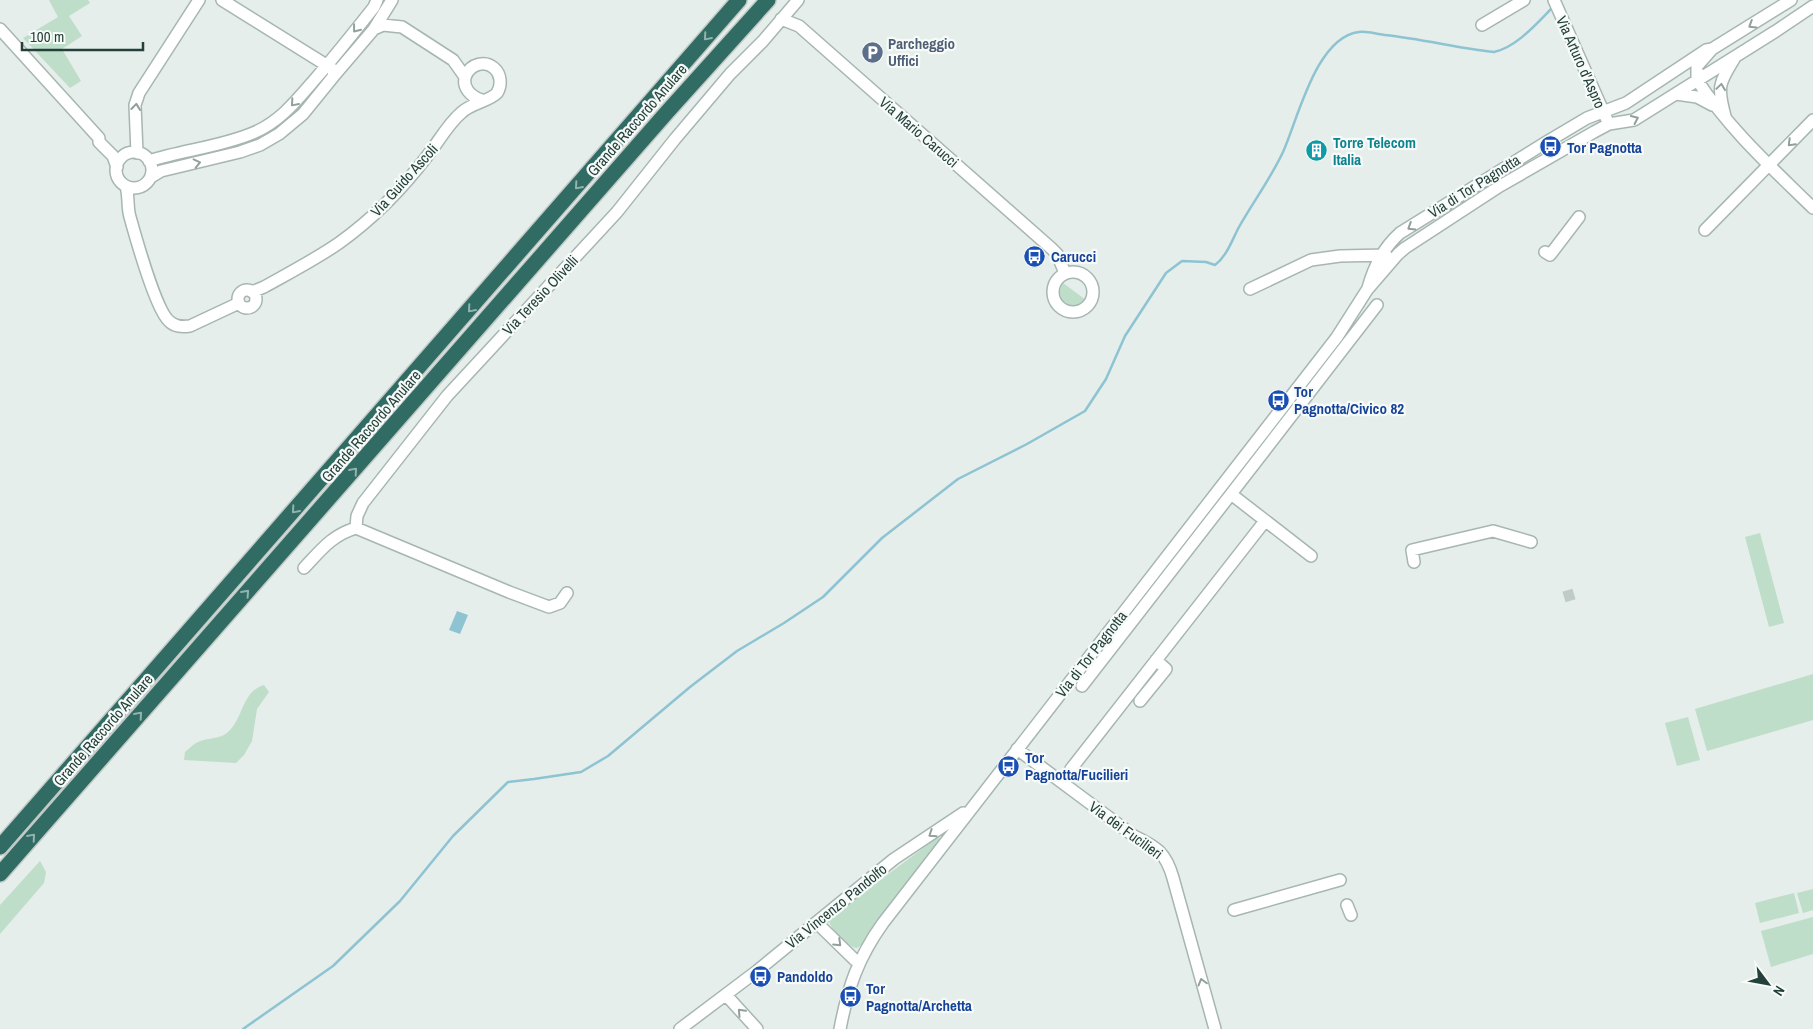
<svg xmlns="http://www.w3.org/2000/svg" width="1813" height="1029" viewBox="0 0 1813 1029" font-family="'Archivo Narrow',sans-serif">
  <rect width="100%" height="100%" fill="#e5eeea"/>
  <!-- green -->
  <path fill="#bedec9" d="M49,0H88L90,3L69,16L82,36L62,49L81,81L70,88L23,38L58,17Z
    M1063,283L1086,300C1073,315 1052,300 1063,283Z
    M1760,533L1784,623L1769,627L1745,537Z
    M1813,674V720L1707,751L1695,709Z
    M264,685L269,692L257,709L252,741L244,755L236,763L184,760L185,752C189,749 193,744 198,742C206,738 219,739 227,733C244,719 241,692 264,685Z
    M1688,717L1700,760L1677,766L1665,723Z
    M938,837L940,838L939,842L877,921L864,943L857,948C848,948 829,927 828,919Z
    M40,861L46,872L44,883L0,934V905Z
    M1813,889V910L1803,913L1797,893Z
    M1794,893L1799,913L1760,923L1755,903Z
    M1813,917V954L1771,967L1761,931Z"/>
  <!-- water -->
  <path fill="#8ec3d2" d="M457,611L468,615L460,634L449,630Z"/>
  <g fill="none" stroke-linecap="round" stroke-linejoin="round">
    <!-- stream -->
    <path stroke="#8ec3d2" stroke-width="2.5" d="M243,1029L333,966L400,901L453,836L508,782L534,779L581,772L608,756L690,687L737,651L784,623L823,597L882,538L958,479L1027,444L1085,411L1106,379L1125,336L1166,273L1182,261L1206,262L1215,265C1227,256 1232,240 1239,227C1253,202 1271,178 1283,152C1298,119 1316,37 1359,32C1367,31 1377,34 1385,35C1422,39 1458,48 1494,52C1517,47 1537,23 1553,7"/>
    <!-- minor-tunnel -->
    <path stroke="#becbc7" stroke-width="11" stroke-dasharray="11 5.5" stroke-linecap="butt" d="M1564,597L1574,594"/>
    <defs>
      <path id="minor" d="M1554,0L1607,120
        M1791,0L1712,49L1697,66V80C1730,130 1770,166 1813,208
        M781,19L799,26L1051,248L1057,254L1065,273
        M1482,25L1524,0
        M0,29L99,138V142L113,156L117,167
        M374,29L383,25L402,27L453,60L465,77
        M333,77L374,29L392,0
        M1676,94L1697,97L1712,105
        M1725,116C1717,87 1719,83 1734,59
        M116 170a18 18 0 1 1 36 0a18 18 0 1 1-36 0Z
        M137,153L135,105L139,93L199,0
        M149,161C183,150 220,147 253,133C280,122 297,100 316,78C336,55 355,31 374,7L377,0
        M151,177L161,171L240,152L260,145L279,134L303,114L333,77L334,70L331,68L222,0
        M126,186C129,197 127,207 130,217C135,235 156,310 169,321C175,327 182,327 190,326L239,303
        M1705,230L1813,120
        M1545,252L1550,255L1579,217
        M1053 292a20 20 0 1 1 40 0a20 20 0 1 1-40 0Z
        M1368,288C1374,266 1383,248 1400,233L1545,143L1587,118L1626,103L1706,50L1712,49
        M1250,289L1311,260L1340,256L1386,255
        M238 299a9 9 0 1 1 18 0a9 9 0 1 1-18 0Z
        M252,292L264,287C289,273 316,259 339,243C374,218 403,188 428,155C439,141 448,124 461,113C471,103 490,101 497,93C502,85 501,74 494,68C485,60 471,64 466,75C461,87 471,97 482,100
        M356,528L509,592L549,607L560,603L567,593
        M1311,556L1231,494L1377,305
        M1414,562L1412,550L1493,531L1531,542
        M304,568C321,550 332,535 356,528L357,516L363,503L447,396L617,212L675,139L730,74L763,41L798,0
        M1082,686L1231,494
        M1140,701L1166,669L1156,660
        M1017,749L1134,836C1157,847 1166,853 1173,878L1215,1029
        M1071,769L1265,521
        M1347,905L1351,915
        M1234,910L1340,880
        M817,923L858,963
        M726,995L757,1029
        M680,1029L757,971L894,859L963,813
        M840,1029C848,987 858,958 883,923L1337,337L1367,290L1398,254L1405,248L1500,186L1594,132L1609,124L1634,120L1776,31L1813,6"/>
      <path id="highway" d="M0,847L739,0
        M0,874L668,111L768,0"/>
    </defs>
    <!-- minor casing -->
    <use href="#minor" stroke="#a7b6b2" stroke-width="14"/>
    <!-- highway casing -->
    <use href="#highway" stroke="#c2cac8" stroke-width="18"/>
    <!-- minor -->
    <use href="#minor" stroke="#fff" stroke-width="11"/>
    <!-- highway -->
    <use href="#highway" stroke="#306c63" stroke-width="15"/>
  </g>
  <!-- one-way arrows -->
  <defs><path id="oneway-chevron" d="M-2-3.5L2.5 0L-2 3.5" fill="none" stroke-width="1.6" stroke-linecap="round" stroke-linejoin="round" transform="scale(1.25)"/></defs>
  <g stroke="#92a09c">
    <use href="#oneway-chevron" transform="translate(1752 25) rotate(148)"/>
    <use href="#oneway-chevron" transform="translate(356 29) rotate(128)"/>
    <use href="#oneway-chevron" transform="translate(1721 87) rotate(-82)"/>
    <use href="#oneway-chevron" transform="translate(294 103) rotate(131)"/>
    <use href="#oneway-chevron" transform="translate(136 107) rotate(-84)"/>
    <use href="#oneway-chevron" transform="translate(1635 119) rotate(-25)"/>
    <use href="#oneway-chevron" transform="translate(1791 143) rotate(135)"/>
    <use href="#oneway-chevron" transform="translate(197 163) rotate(-13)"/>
    <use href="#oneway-chevron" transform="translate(1411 227) rotate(148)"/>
    <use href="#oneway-chevron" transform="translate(932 834) rotate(146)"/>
    <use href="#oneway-chevron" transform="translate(838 943) rotate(44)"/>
    <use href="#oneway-chevron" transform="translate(1202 982) rotate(-105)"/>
    <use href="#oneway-chevron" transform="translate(741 1012) rotate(-133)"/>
  </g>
  <g stroke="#93b3ae">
    <use href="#oneway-chevron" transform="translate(707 37) rotate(131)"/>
    <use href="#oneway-chevron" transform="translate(578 186) rotate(131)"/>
    <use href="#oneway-chevron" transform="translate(471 309) rotate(131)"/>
    <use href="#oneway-chevron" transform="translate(354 471) rotate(-49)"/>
    <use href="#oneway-chevron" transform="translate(295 510) rotate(131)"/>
    <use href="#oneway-chevron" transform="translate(246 593) rotate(-48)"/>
    <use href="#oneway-chevron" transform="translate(139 715) rotate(-49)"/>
    <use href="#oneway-chevron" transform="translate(32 837) rotate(-49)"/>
  </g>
  <!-- icons -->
  <defs>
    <symbol id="parking-disc" viewBox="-11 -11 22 22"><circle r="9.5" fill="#5c6f8a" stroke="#f6faf8"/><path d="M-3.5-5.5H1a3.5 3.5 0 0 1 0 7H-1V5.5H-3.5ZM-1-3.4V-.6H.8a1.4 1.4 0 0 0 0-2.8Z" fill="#fff"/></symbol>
    <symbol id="bus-disc" viewBox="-11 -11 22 22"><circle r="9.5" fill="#1a4fb4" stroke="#f6faf8"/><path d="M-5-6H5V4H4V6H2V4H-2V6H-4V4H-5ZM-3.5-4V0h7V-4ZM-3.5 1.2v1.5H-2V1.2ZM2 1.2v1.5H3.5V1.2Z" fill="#fff"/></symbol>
    <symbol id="building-disc" viewBox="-11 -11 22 22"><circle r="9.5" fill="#0f9aa8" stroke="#f6faf8"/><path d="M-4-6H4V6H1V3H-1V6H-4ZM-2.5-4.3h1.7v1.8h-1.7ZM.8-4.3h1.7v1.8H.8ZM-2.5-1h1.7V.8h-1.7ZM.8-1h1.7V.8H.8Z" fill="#fff"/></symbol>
  </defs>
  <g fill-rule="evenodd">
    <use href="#parking-disc" x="860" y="40" width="25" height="25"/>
    <use href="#bus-disc" x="1538" y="134" width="25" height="25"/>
    <use href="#building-disc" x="1304" y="138" width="25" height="25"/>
    <use href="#bus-disc" x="1022" y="244" width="25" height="25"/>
    <use href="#bus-disc" x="1266" y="388" width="25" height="25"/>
    <use href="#bus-disc" x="996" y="754" width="25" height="25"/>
    <use href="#bus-disc" x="748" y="964" width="25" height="25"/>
    <use href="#bus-disc" x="838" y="984" width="25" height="25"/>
  </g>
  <g text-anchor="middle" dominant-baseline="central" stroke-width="4.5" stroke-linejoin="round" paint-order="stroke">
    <!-- service labels -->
    <g font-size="15" font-weight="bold" fill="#4e5e75" stroke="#f6faf8" text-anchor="start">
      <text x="888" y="43">Parcheggio<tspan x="888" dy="17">Uffici</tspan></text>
    </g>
    <!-- street labels -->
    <g font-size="15" fill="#24403a" stroke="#f6faf8">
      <text transform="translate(1581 62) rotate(66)">Via Arturo d'Aspro</text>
      <text transform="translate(637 120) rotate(-49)">Grande Raccordo Anulare</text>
      <text transform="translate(919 132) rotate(41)">Via Mario Carucci</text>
      <text transform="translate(404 180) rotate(-48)">Via Guido Ascoli</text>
      <text transform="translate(1474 186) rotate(-32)">Via di Tor Pagnotta</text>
      <text transform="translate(540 295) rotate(-47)">Via Teresio Olivelli</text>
      <text transform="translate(371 426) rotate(-49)">Grande Raccordo Anulare</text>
      <text transform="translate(1091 654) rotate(-52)">Via di Tor Pagnotta</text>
      <text transform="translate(103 730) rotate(-49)">Grande Raccordo Anulare</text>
      <text transform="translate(1126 830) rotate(36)">Via dei Fucilieri</text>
      <text transform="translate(836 906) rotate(-39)">Via Vincenzo Pandolfo</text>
    </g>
    <!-- culture labels -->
    <g font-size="15" font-weight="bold" fill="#0d838f" stroke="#f6faf8" text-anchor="start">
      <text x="1333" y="142">Torre Telecom<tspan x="1333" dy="17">Italia</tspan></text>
    </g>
    <!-- transit labels -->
    <g font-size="15" font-weight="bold" fill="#164399" stroke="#f6faf8" text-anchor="start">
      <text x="1567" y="147">Tor Pagnotta</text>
      <text x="1051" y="256">Carucci</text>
      <text x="1294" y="391">Tor<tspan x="1294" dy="17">Pagnotta/Civico 82</tspan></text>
      <text x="1025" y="757">Tor<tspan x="1025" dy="17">Pagnotta/Fucilieri</tspan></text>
      <text x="777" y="976">Pandoldo</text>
      <text x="866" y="988">Tor<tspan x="866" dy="17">Pagnotta/Archetta</tspan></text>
    </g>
  </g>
  <!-- north arrow -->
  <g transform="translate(1768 984) rotate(122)" stroke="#f6faf8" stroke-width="4" paint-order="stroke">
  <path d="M0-4L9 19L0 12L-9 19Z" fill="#24403a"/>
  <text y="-8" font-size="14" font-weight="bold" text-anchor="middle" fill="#24403a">N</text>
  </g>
  <!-- scale -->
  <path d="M22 42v8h121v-8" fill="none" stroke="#24403a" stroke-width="2.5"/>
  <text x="30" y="42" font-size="15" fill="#24403a" stroke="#f6faf8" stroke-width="4" paint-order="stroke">100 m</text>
</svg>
